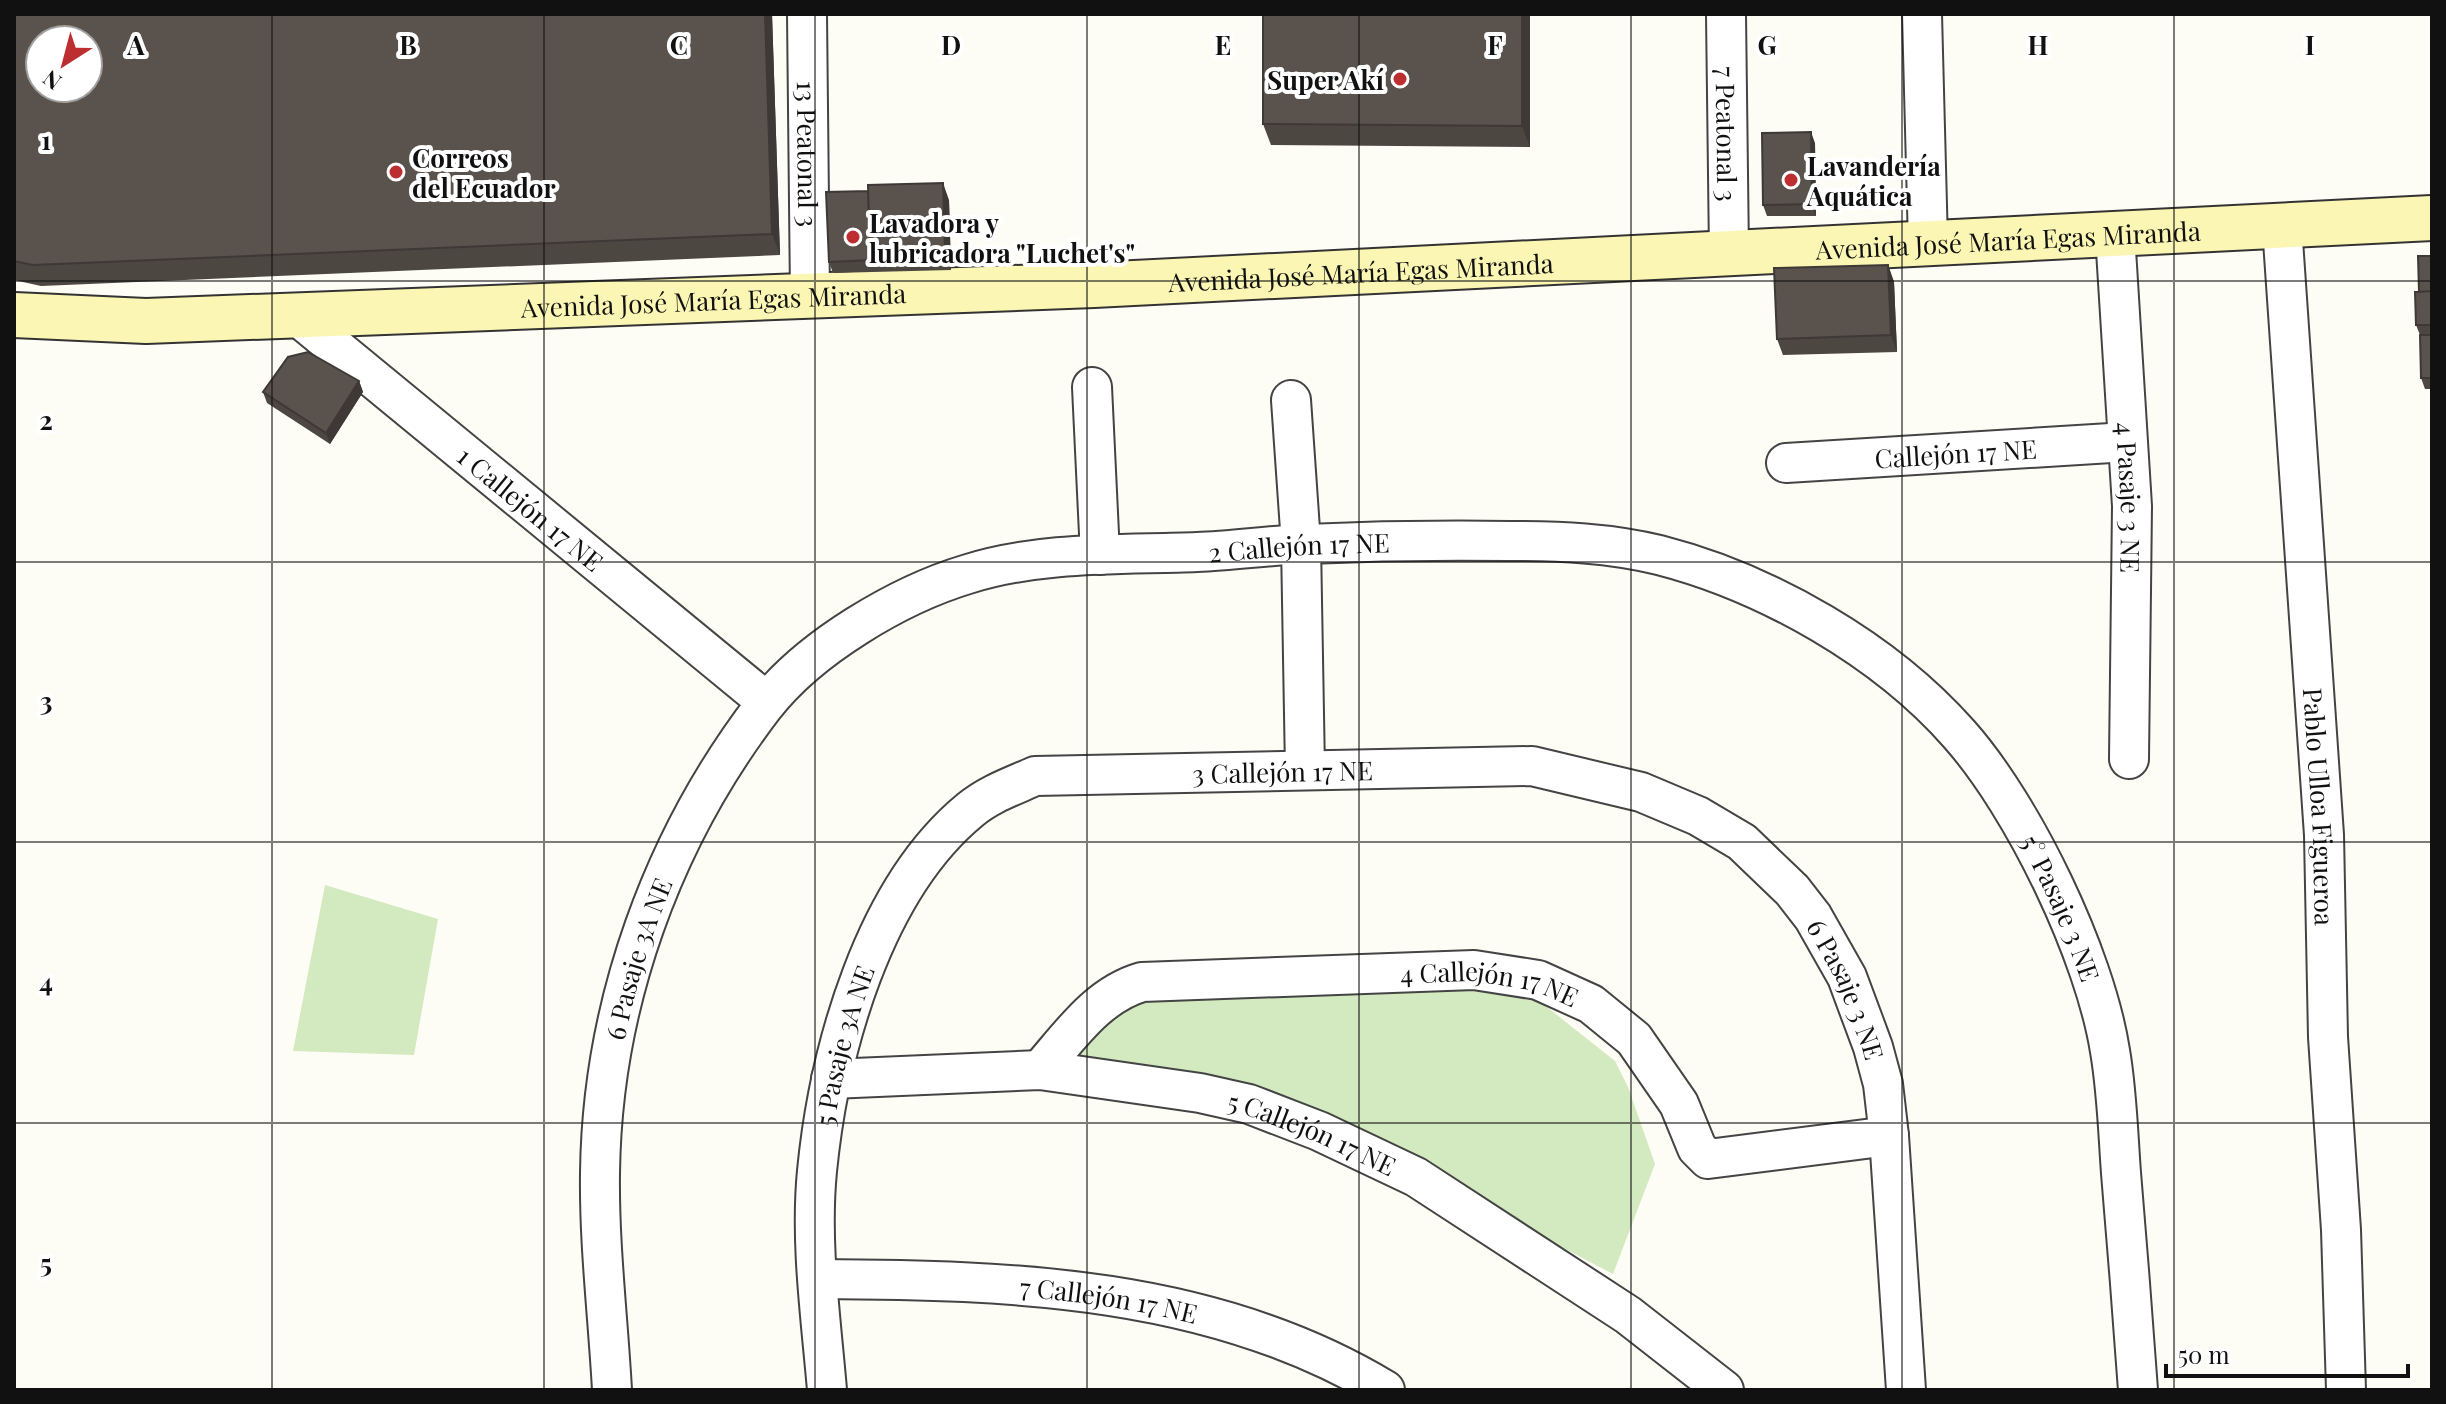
<svg xmlns="http://www.w3.org/2000/svg" width="2446" height="1404" viewBox="0 0 2446 1404" font-family="'Playfair Display',serif">
  <rect width="100%" height="100%" fill="#fefdf5"/>
  <!-- park -->
  <path fill="#d3e9bf" d="M325,885L438,919L414,1055L293,1051Z
    M1498,983L1533,996L1615,1061L1628,1087L1655,1164L1613,1274L1396,1160L1061,1071L1099,1014L1155,997Z"/>
  <g fill="none" stroke-linecap="round" stroke-linejoin="round">
    <defs>
      <g id="street">
        <path id="s1" d="M807,14L810,296"/>
        <path id="s2" d="M1726,14L1729,254"/>
        <path d="M1922,14L1928,244"/>
        <path id="s3" d="M2282,226L2324,835L2328,1037L2341,1230L2346,1390"/>
        <path id="s4" d="M2115,234L2132,506L2129,759"/>
        <path id="s5" d="M296,315L767,702"/>
        <path d="M1092,387L1100,555"/>
        <path d="M1291,400L1301,544L1305,770"/>
        <path id="s6" d="M1786,463L2127,442"/>
        <path id="s7" d="M1040,1070C1070,1036 1097,995 1142,982L1474,970L1538,980L1591,1004L1634,1039L1679,1104L1697,1148L1708,1159L1889,1136"/>
        <path id="s8" d="M831,1079L1040,1070L1200,1093L1249,1104L1319,1131L1416,1177L1628,1315L1724,1390"/>
        <path id="s9" d="M818,1279C1012,1280 1213,1286 1385,1390"/>
        <path id="s10" d="M612,1390C608,1317 599,1245 600,1173C602,1005 662,839 764,706C809,648 898,595 968,574C1041,551 1122,555 1197,552C1234,551 1270,545 1306,544C1374,541 1442,540 1510,541C1561,541 1609,543 1659,555C1768,583 1885,650 1959,734C2024,807 2095,955 2110,1051C2117,1091 2118,1132 2121,1173C2127,1245 2133,1318 2138,1390"/>
        <path id="s11" d="M827,1390C821,1319 810,1243 817,1171C829,1050 873,890 970,810C989,794 1013,786 1035,776L1532,766L1641,792L1698,816L1742,842L1792,890L1813,917L1847,977L1873,1047L1883,1084L1889,1136L1906,1390"/>
      </g>
      <g id="secondary">
        <path id="s12" d="M14,315L146,321L1094,285L2432,218"/>
      </g>
    </defs>
    <!-- street casing -->
    <use href="#street" stroke="#444" stroke-width="42"/>
    <!-- secondary casing -->
    <use href="#secondary" stroke="#333" stroke-width="48"/>
    <!-- street -->
    <use href="#street" stroke="#fff" stroke-width="38"/>
    <!-- secondary -->
    <use href="#secondary" stroke="#fbf6b4" stroke-width="44"/>
  </g>
  <!-- wall -->
  <path fill="#4d4742" d="M14,14H772L780,255L41,286L14,280Z
    M1263,14H1530V147L1271,145L1263,124Z
    M1815,143L1816,216H1767L1763,205Z
    M949,200L951,270L833,273L829,262Z
    M2432,256V389H2425L2421,378L2420,335L2416,325Z
    M1888,265L1894,282L1897,352L1783,355L1777,339Z
    M359,381L363,392L330,444L267,403L263,392Z"/>
  <!-- shaded-wall -->
  <path fill="#3e3936" d="M765,14H772L780,255L772,234Z
    M1522,14H1530V147L1522,126Z
    M1811,132L1815,143L1816,216L1812,204Z
    M943,183L949,200L951,270L945,253Z
    M1888,265L1894,282L1897,352L1891,335Z
    M359,381L363,392L330,444L326,433Z"/>
  <!-- building -->
  <path fill="#59524d" stroke="#3e3936" stroke-width="2" fill-rule="evenodd" d="M14,14H765L772,234L33,265L14,261ZM40,40H88V88H40Z
    M1263,14H1522V126L1263,124Z
    M1811,132L1812,204L1763,205L1762,133Z
    M943,183L945,253L870,255L868,185Z
    M868,191L870,255L872,260L829,262L826,192Z
    M2418,256H2432V291L2419,292Z
    M1888,265L1891,335L1777,339L1774,268Z
    M2432,291V325H2416L2415,292Z
    M2420,335H2432V378H2421Z
    M308,352L359,381L326,433L263,392L288,357Z"/>
  <!-- grid -->
  <path fill="none" stroke="#111" stroke-width="2" stroke-opacity="0.55" d="M272,14V1390M544,14V1390M815,14V1390M1087,14V1390M1359,14V1390M1631,14V1390M1902,14V1390M2174,14V1390M14,281H2432M14,562H2432M14,842H2432M14,1123H2432"/>
  <!-- markers -->
  <g fill="#bc2e30" stroke="#fff" stroke-width="3">
    <circle cx="1400" cy="79" r="8"/>
    <circle cx="396" cy="172" r="8"/>
    <circle cx="1791" cy="180" r="8"/>
    <circle cx="853" cy="237" r="8"/>
  </g>
  <g text-anchor="middle" dominant-baseline="central" stroke-width="8" stroke-linejoin="round" paint-order="stroke">
    <!-- poi labels -->
    <g font-size="26" font-weight="bold" fill="#111" stroke="#fff" text-anchor="start">
      <text x="1384" y="79" text-anchor="end">Super Akí</text>
      <text x="412" y="157">Correos<tspan x="412" dy="30">del Ecuador</tspan></text>
      <text x="1807" y="165">Lavandería<tspan x="1807" dy="30">Aquática</tspan></text>
      <text x="869" y="222">Lavadora y<tspan x="869" dy="30">lubricadora "Luchet's"</tspan></text>
    </g>
    <!-- street labels -->
    <g font-size="26" fill="#111" stroke="#fff">
      <text stroke="none"><textPath href="#s2" startOffset="120">7 Peatonal 3</textPath></text>
      <text stroke="none"><textPath href="#s1" startOffset="140">13 Peatonal 3</textPath></text>
      <text stroke="none"><textPath href="#s12" startOffset="1996">Avenida José María Egas Miranda</textPath></text>
      <text stroke="none"><textPath href="#s12" startOffset="1348">Avenida José María Egas Miranda</textPath></text>
      <text stroke="none"><textPath href="#s12" startOffset="700">Avenida José María Egas Miranda</textPath></text>
      <text stroke="none"><textPath href="#s6" startOffset="170">Callejón 17 NE</textPath></text>
      <text stroke="none"><textPath href="#s4" startOffset="264">4 Pasaje 3 NE</textPath></text>
      <text stroke="none"><textPath href="#s5" startOffset="304">1 Callejón 17 NE</textPath></text>
      <text stroke="none"><textPath href="#s10" startOffset="1300">2 Callejón 17 NE</textPath></text>
      <text stroke="none"><textPath href="#s11" startOffset="942">3 Callejón 17 NE</textPath></text>
      <text stroke="none"><textPath href="#s3" startOffset="582">Pablo Ulloa Figueroa</textPath></text>
      <text stroke="none"><textPath href="#s10" startOffset="2218">5° Pasaje 3 NE</textPath></text>
      <text stroke="none"><textPath href="#s10" startOffset="436">6 Pasaje 3A NE</textPath></text>
      <text stroke="none"><textPath href="#s7" startOffset="486">4 Callejón 17 NE</textPath></text>
      <text stroke="none"><textPath href="#s11" startOffset="1600">6 Pasaje 3 NE</textPath></text>
      <text stroke="none"><textPath href="#s11" startOffset="348">5 Pasaje 3A NE</textPath></text>
      <text stroke="none"><textPath href="#s8" startOffset="490">5 Callejón 17 NE</textPath></text>
      <text stroke="none"><textPath href="#s9" startOffset="292">7 Callejón 17 NE</textPath></text>
    </g>
  </g>
  <g font-size="26" text-anchor="middle" font-weight="bold" fill="#111" stroke="#fff" stroke-width="8" stroke-linejoin="round" paint-order="stroke">
    <text x="136" y="55">A</text>
    <text x="408" y="55">B</text>
    <text x="679" y="55">C</text>
    <text x="951" y="55">D</text>
    <text x="1223" y="55">E</text>
    <text x="1495" y="55">F</text>
    <text x="1767" y="55">G</text>
    <text x="2038" y="55">H</text>
    <text x="2310" y="55">I</text>
    <text x="46" y="150">1</text>
    <text x="46" y="430">2</text>
    <text x="46" y="711">3</text>
    <text x="46" y="992">4</text>
    <text x="46" y="1273">5</text>
  </g>
  <!-- border -->
  <rect width="2446" height="1404" fill="none" stroke="#111111" stroke-width="32"/>
  <!-- north arrow -->
  <g transform="translate(64 64) rotate(216)"><circle r="38" fill="#ffffff" stroke="#a0a0a0" stroke-width="2"/>
  <path d="M0-6L14 30L0 20L-14 30Z" fill="#bc2e30"/>
  <text y="-12" font-size="22" font-weight="bold" text-anchor="middle" fill="#111111">N</text>
  </g>
  <!-- scale -->
  <path d="M2166 1364v12h242v-12" fill="none" stroke="#111111" stroke-width="4"/>
  <text x="2178" y="1364" font-size="24" fill="#111111" stroke="#ffffff" stroke-width="6" paint-order="stroke">50 m</text>
</svg>
